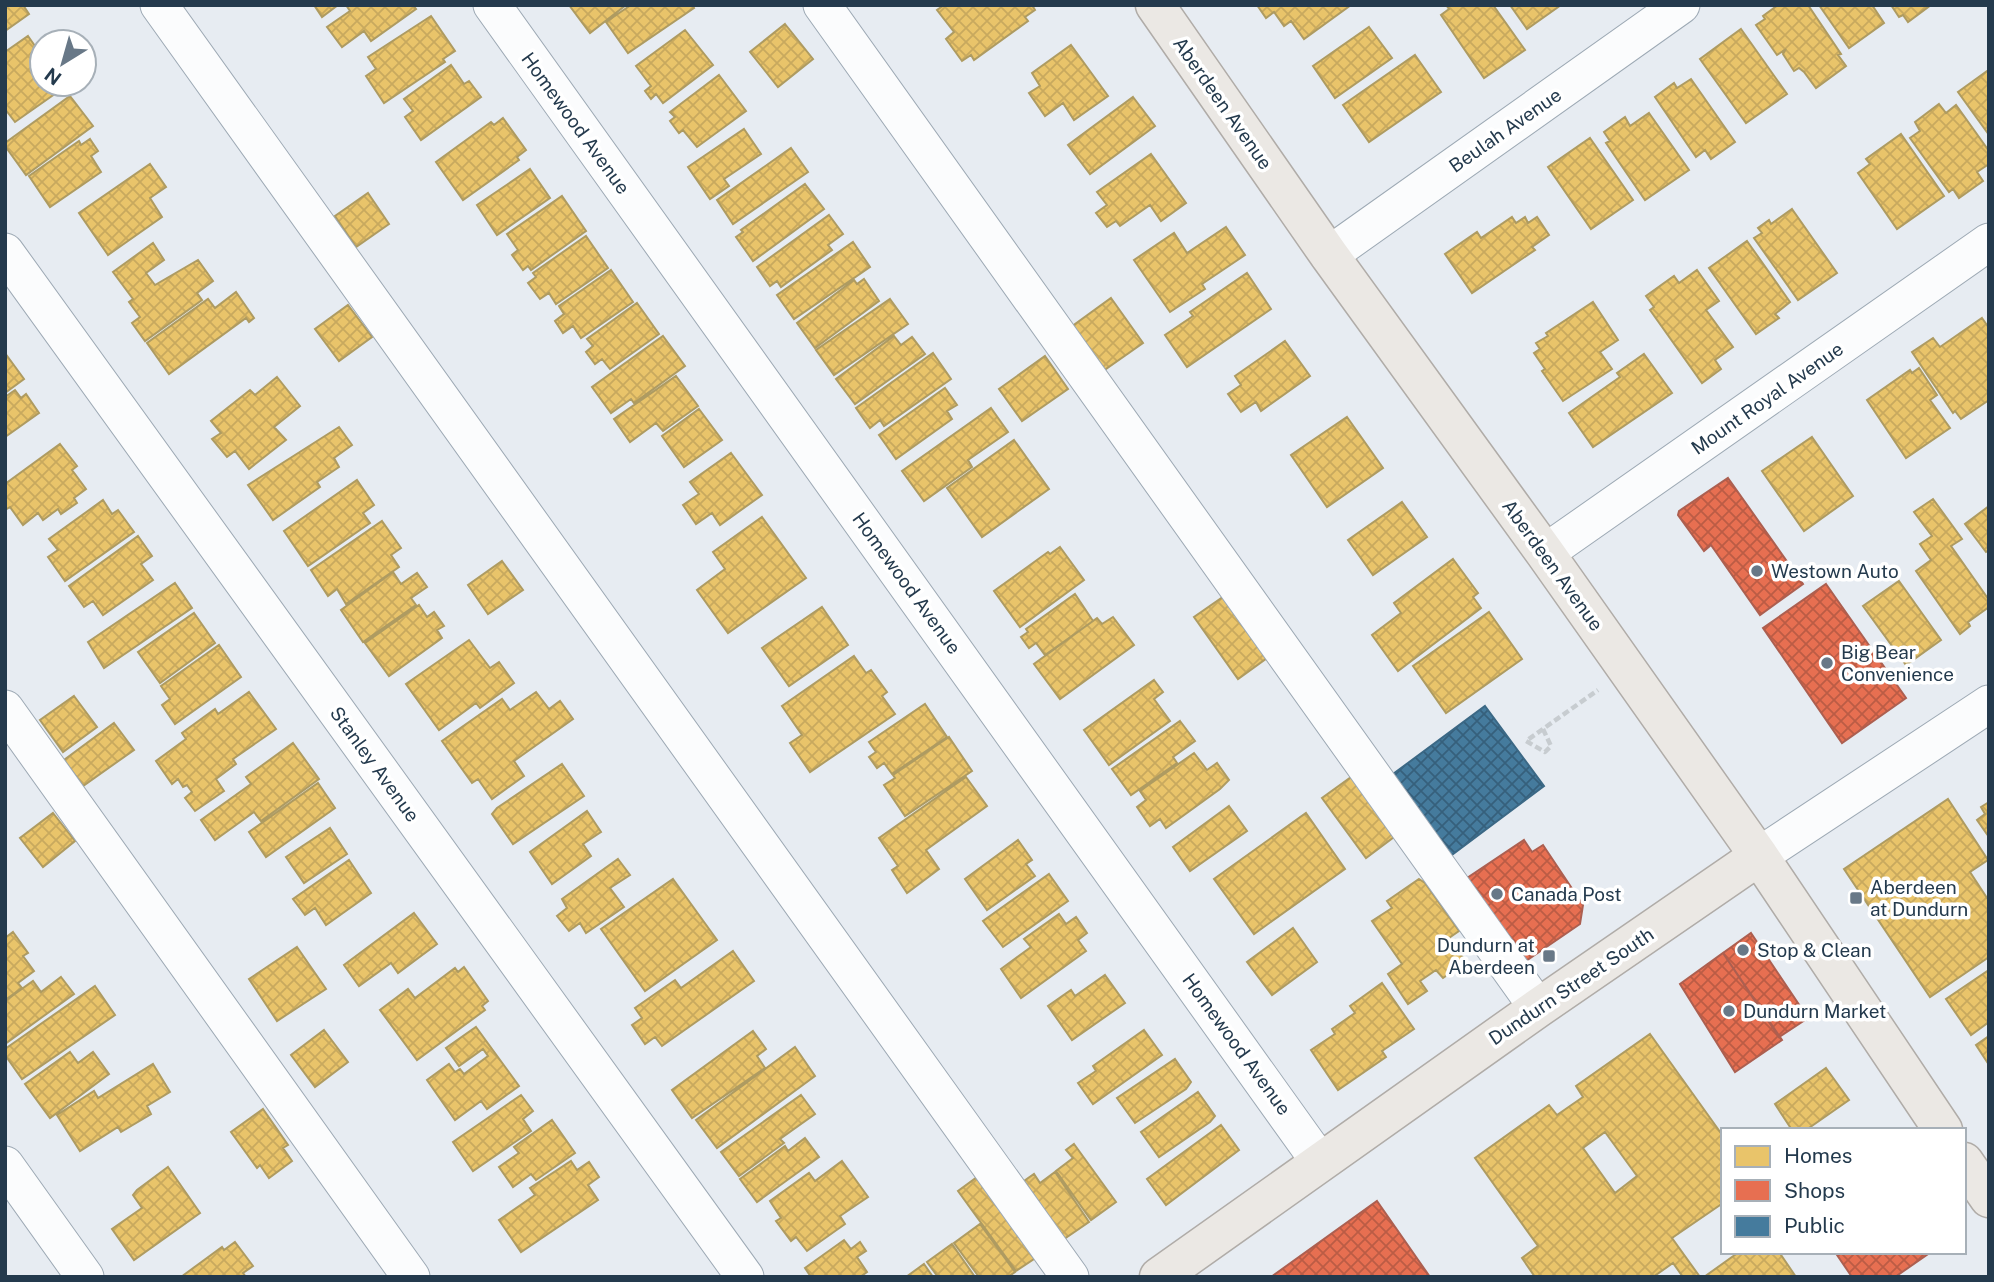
<svg xmlns="http://www.w3.org/2000/svg" width="1994" height="1282" viewBox="0 0 1994 1282" font-family="'Public Sans',sans-serif">
  <defs>
    <pattern id="homes-cross-hatch" width="8" height="8" patternUnits="userSpaceOnUse" patternTransform="scale(1.75)"><rect width="8" height="8" fill="#e9c46a"/><path d="M0 0l8 8M0 8l8-8" fill="none" stroke="#c8a95e"/></pattern>
    <pattern id="shops-cross-hatch" width="8" height="8" patternUnits="userSpaceOnUse" patternTransform="scale(1.75)"><rect width="8" height="8" fill="#e76f51"/><path d="M0 0l8 8M0 8l8-8" fill="none" stroke="#bb5c45"/></pattern>
    <pattern id="public-cross-hatch" width="8" height="8" patternUnits="userSpaceOnUse" patternTransform="scale(1.75)"><rect width="8" height="8" fill="#457b9d"/><path d="M0 0l8 8M0 8l8-8" fill="none" stroke="#36607c"/></pattern>
  </defs>
  <rect width="100%" height="100%" fill="#e7ecf2"/>
  <!-- homes -->
  <path fill="url(#homes-cross-hatch)" stroke="#ae9b61" stroke-width="2" fill-rule="evenodd" d="M5,5H23L29,14L5,31Z
    M314,5H338L322,17Z
    M346,5H413L416,9L371,41L364,31L342,47L327,27L350,11Z
    M569,5H626L590,33Z
    M631,5H692L694,8L628,53L606,22Z
    M944,5H1032L1035,10L1025,17L1028,21L974,60L971,55L962,61L946,39L954,32L937,10Z
    M1257,5H1351L1304,39L1291,21L1284,26L1274,12L1266,18Z
    M1446,5H1493L1525,50L1484,78L1441,15L1449,9Z
    M1510,5H1561L1527,29Z
    M1778,5H1808L1841,54L1838,55L1846,66L1816,88L1804,72L1799,68L1794,71L1783,54L1786,49L1777,55L1756,25L1765,19L1763,16Z
    M1819,5H1872L1884,23L1849,48Z
    M1891,5H1931L1908,22L1903,15L1899,17Z
    M431,16L455,51L443,59L445,62L384,103L366,76L376,69L368,57Z
    M785,24L813,59L778,87L750,52Z
    M1369,27L1392,58L1335,98L1313,66Z
    M1741,29L1787,94L1746,123L1700,59Z
    M685,30L713,65L663,103L656,94L651,99L645,91L651,86L636,66Z
    M28,36L42,56V84H69L15,122L5,109V52Z
    M1071,45L1108,96L1074,120L1063,103L1045,116L1029,93L1040,86L1032,73Z
    M1415,55L1441,92L1369,142L1343,105Z
    M451,65L464,84L469,81L481,97L421,140L405,117L413,111L404,99Z
    M1987,71L1989,73V135L1958,92Z
    M719,75L746,111L697,147L683,130L679,133L670,121L675,117L670,112Z
    M1691,79L1735,142L1711,159L1705,150L1696,157L1655,97L1674,83L1677,88Z
    M70,96L93,126L26,175L5,146V143Z
    M1133,97L1155,126L1090,174L1068,145Z
    M1939,104L1946,113L1956,105L1989,151V164L1977,172L1983,181L1959,198L1953,189L1949,192L1910,138L1920,131L1915,122Z
    M1649,113L1689,170L1645,200L1606,143L1610,141L1604,132L1625,117L1630,126Z
    M503,118L526,150L517,157L519,160L463,200L436,162L491,122L494,125Z
    M744,129L761,154L724,179L729,186L710,199L688,167Z
    M1901,134L1944,196L1897,229L1858,173L1870,164L1866,159Z
    M1590,138L1633,200L1591,229L1548,167Z
    M90,139L98,151L91,156L101,172L50,207L29,176L79,141L81,145Z
    M791,148L808,172L733,224L717,200Z
    M1151,154L1186,203L1161,221L1150,205L1120,226L1116,221L1107,227L1096,213L1107,205L1097,192Z
    M150,164L166,187L150,198L162,217L108,255L79,213Z
    M530,169L550,198L497,235L477,205Z
    M805,184L824,209L753,261L736,237L743,232L741,230Z
    M368,193L389,224L356,247L335,216Z
    M562,196L586,231L531,270L528,266L523,270L512,255L518,250L507,234Z
    M1792,209L1837,273L1798,300L1754,238L1762,233L1758,228L1769,220L1771,224Z
    M829,215L843,234L828,245L832,250L781,287L777,281L770,286L757,267Z
    M1512,217L1516,223L1525,217L1528,223L1537,217L1549,235L1532,247L1535,250L1472,293L1445,254L1477,232L1481,238Z
    M1226,227L1245,255L1202,284L1205,289L1170,312L1134,260L1174,233L1187,253Z
    M586,236L608,268L556,304L549,293L540,299L528,283L536,277L533,273Z
    M1747,241L1790,302L1775,314L1779,318L1756,334L1709,268Z
    M853,242L870,267L794,319L777,295Z
    M153,243L164,260L146,273L155,285L198,260L213,281L197,293L202,300L145,341L132,323L140,317L129,302L133,299L113,272Z
    M611,270L633,302L581,338L573,326L563,333L555,321L564,314L559,306Z
    M1697,270L1719,301L1706,310L1733,347L1715,360L1721,369L1702,383L1650,310L1654,307L1646,296L1674,276L1679,283Z
    M1247,273L1271,309L1187,367L1165,335L1193,316L1190,312Z
    M864,279L879,301L815,348L797,323L854,280L857,284Z
    M236,292L254,318L249,322L246,318L169,374L147,343L208,299L215,308Z
    M1111,298L1143,343L1103,371L1071,327Z
    M890,299L908,324L834,375L816,350Z
    M1593,302L1618,340L1600,352L1612,369L1563,401L1542,371L1545,369L1534,353L1540,349L1536,343L1548,336L1546,333Z
    M637,303L659,334L610,369L602,359L595,364L586,352L593,346L587,339Z
    M348,305L372,337L339,361L315,329Z
    M1982,318L1989,328V400L1961,419L1955,411L1953,413L1912,352L1933,338L1940,347Z
    M663,336L685,366L634,403L631,399L611,413L592,387Z
    M894,336L901,345L912,337L925,354L855,404L836,379Z
    M1285,341L1310,376L1261,411L1256,402L1241,412L1228,394L1241,385L1235,376Z
    M5,353L24,379L5,393Z
    M933,353L951,379L884,426L880,420L870,428L856,408Z
    M1644,354L1672,393L1593,447L1569,413L1620,377L1617,373Z
    M1045,356L1068,389L1022,421L999,389Z
    M1919,368L1937,395L1930,400L1950,428L1906,458L1867,400L1910,370L1912,373Z
    M676,376L698,406L663,431L656,423L630,442L614,419Z
    M277,377L300,406L274,427L286,440L249,469L235,451L227,457L212,439L221,433L211,421L250,390L255,395Z
    M945,388L957,405L947,411L952,419L896,459L879,435Z
    M15,390L21,398L26,394L39,413L5,437V397Z
    M991,408L1008,432L968,460L972,467L924,501L902,471Z
    M699,409L722,440L684,467L662,436Z
    M1347,417L1383,468L1327,507L1291,455Z
    M339,427L352,445L334,458L339,467L317,482L320,487L273,520L248,485Z
    M1812,437L1853,496L1804,531L1762,471Z
    M1014,440L1049,489L982,537L947,488Z
    M60,444L77,466L72,470L86,489L74,498L77,503L61,514L58,509L43,520L38,513L23,525L10,507L5,510V484Z
    M731,453L762,495L720,525L712,513L696,524L683,505L699,494L690,482Z
    M357,480L374,505L363,513L370,523L308,566L284,531Z
    M1933,499L1962,539L1951,546L1989,600V607L1968,622L1970,626L1960,634L1916,571L1931,560L1920,544L1932,536L1914,512Z
    M103,500L112,514L118,510L134,532L65,581L48,557L58,550L49,539Z
    M1402,502L1427,537L1373,575L1348,540Z
    M1989,506V550L1986,552L1965,524Z
    M762,517L806,578L728,633L697,590L725,569L713,552Z
    M382,521L401,548L391,555L399,567L346,604L337,589L328,596L311,570Z
    M138,536L152,556L141,564L153,580L103,615L93,601L84,607L69,586Z
    M1060,547L1084,580L1020,627L994,591L1048,552L1050,554Z
    M1453,559L1478,593L1473,597L1481,608L1398,671L1372,635L1401,613L1394,603Z
    M502,561L523,590L488,614L468,585Z
    M393,572L401,584L417,573L427,587L411,598L416,605L363,642L341,610Z
    M1899,581L1941,640L1906,665L1863,606Z
    M175,583L192,608L104,668L88,642Z
    M1233,590L1277,651L1238,679L1194,617Z
    M1075,594L1093,621L1045,655L1036,643L1029,648L1021,637L1028,632L1026,629Z
    M419,605L427,617L434,612L444,626L437,630L442,638L389,676L365,643Z
    M822,607L848,645L789,686L762,648Z
    M1489,612L1522,659L1446,713L1413,666Z
    M194,613L215,643L160,683L138,652Z
    M1113,617L1134,645L1060,699L1034,664L1097,618L1102,624Z
    M469,640L490,668L499,662L514,683L480,708L476,703L439,730L406,684Z
    M219,645L241,677L175,724L162,705L170,699L161,686Z
    M854,656L866,673L871,670L887,692L882,696L895,714L810,772L790,743L802,735L782,706Z
    M1154,680L1163,692L1154,699L1170,721L1109,765L1084,730Z
    M249,692L276,729L233,759L236,764L216,779L224,791L195,811L185,798L192,792L187,785L183,787L178,779L172,784L156,761L186,739L182,733L215,709L218,714Z
    M536,692L549,709L560,701L573,719L514,761L524,776L492,799L478,779L472,783L442,741L502,699L510,710Z
    M74,696L97,727L63,752L40,720Z
    M925,704L947,737L892,774L884,763L877,768L869,757L876,752L869,742Z
    M1180,721L1195,741L1173,757L1177,763L1131,795L1112,769Z
    M114,723L134,750L83,786L64,760Z
    M949,737L972,771L905,816L884,785L895,778L893,775Z
    M293,743L319,779L261,821L254,812L215,840L201,820L251,784L246,777Z
    M1194,753L1207,770L1217,763L1229,780L1220,789L1166,828L1160,819L1150,826L1137,807L1146,800L1140,791Z
    M562,764L584,796L513,844L492,814L497,808Z
    M1354,775L1398,834L1366,858L1322,798Z
    M966,777L987,806L926,850L939,869L907,893L892,870L898,866L879,838Z
    M318,783L335,808L266,857L249,832Z
    M1948,799L1988,860L1970,872L1989,901V957L1930,997L1844,869Z
    M1989,802V837L1977,820L1985,814L1981,807Z
    M1229,806L1247,831L1190,871L1173,847Z
    M587,811L601,832L583,844L591,856L552,884L530,852Z
    M53,813L75,841L43,867L20,838Z
    M1306,813L1345,869L1254,934L1214,879Z
    M330,828L347,854L304,883L286,857Z
    M1018,840L1032,860L1026,864L1035,876L987,910L965,879Z
    M618,859L630,875L610,888L624,907L586,933L580,923L569,931L557,916L567,908L562,899Z
    M349,860L371,893L326,925L315,908L305,915L293,899Z
    M1049,874L1068,901L1003,947L983,921Z
    M673,879L717,940L645,991L601,929Z
    M1419,879L1425,883L1459,931L1449,938L1466,962L1443,978L1436,970L1420,981L1427,991L1408,1004L1388,974L1402,964L1372,921L1392,908L1387,901Z
    M414,913L437,944L398,973L391,963L359,986L344,965Z
    M1059,914L1066,924L1076,917L1087,933L1078,940L1086,951L1021,998L1001,969L1031,947L1024,939Z
    M1293,928L1317,962L1272,995L1247,962Z
    M13,932L28,953L23,956L34,971L18,983L22,988L5,1000V938Z
    M297,947L326,989L277,1021L249,979Z
    M733,951L754,981L662,1046L655,1037L645,1044L632,1025L642,1018L635,1008L675,980L681,988Z
    M464,967L488,1001L482,1006L485,1010L417,1060L380,1010L408,989L415,998L455,968L458,972Z
    M1989,970V1022L1971,1035L1946,999Z
    M1105,975L1125,1003L1072,1040L1048,1006L1071,990L1075,996Z
    M61,977L74,994L5,1044V1001L33,981L41,992Z
    M1382,983L1414,1029L1382,1051L1386,1057L1338,1090L1311,1050L1335,1034L1332,1029L1355,1013L1350,1006Z
    M95,986L115,1015L22,1079L5,1055V1049Z
    M476,1027L519,1086L487,1109L481,1101L455,1120L427,1080L449,1064L455,1072L460,1069L464,1074L488,1056L483,1049L459,1066L446,1048Z
    M324,1030L348,1062L315,1087L291,1055Z
    M1144,1030L1162,1055L1093,1104L1078,1083L1096,1071L1093,1066Z
    M753,1031L766,1049L757,1056L765,1068L692,1118L672,1090Z
    M1650,1034L1723,1136V1203L1672,1238L1700,1277H1683L1673,1263L1653,1277H1535L1522,1258L1538,1246L1475,1158L1549,1105L1557,1115L1583,1097L1576,1086ZM1605,1132L1637,1176L1615,1193L1583,1148Z
    M1989,1036V1065L1976,1045Z
    M795,1047L815,1076L717,1148L696,1120Z
    M70,1052L78,1063L93,1052L109,1074L50,1118L25,1084Z
    M1175,1059L1191,1082L1186,1089L1135,1123L1117,1098Z
    M153,1064L170,1092L147,1106L151,1114L121,1132L118,1127L80,1151L57,1115L94,1091L98,1098Z
    M1826,1068L1849,1100L1806,1130H1792L1775,1104Z
    M1198,1092L1215,1116L1210,1122L1159,1157L1141,1132Z
    M521,1095L533,1111L523,1119L531,1131L473,1171L453,1142Z
    M801,1095L815,1114L780,1139L784,1143L739,1176L721,1152Z
    M263,1109L288,1145L283,1148L292,1161L269,1178L260,1165L257,1168L231,1132Z
    M552,1120L575,1153L536,1180L531,1174L513,1187L499,1167L519,1153L514,1147Z
    M1221,1125L1239,1150L1166,1205L1147,1179Z
    M805,1138L819,1157L757,1202L740,1179L785,1146L788,1151Z
    M1074,1144L1116,1202L1091,1220L1056,1171L1073,1158L1066,1150Z
    M571,1161L577,1170L589,1162L599,1177L588,1185L598,1200L521,1252L499,1220L535,1195L530,1188Z
    M842,1161L868,1197L840,1216L845,1224L807,1251L796,1237L791,1241L776,1221L781,1218L770,1201L809,1173L815,1181Z
    M168,1167L200,1213L134,1260L112,1229L142,1208L133,1195L137,1190Z
    M984,1172L1043,1253L1016,1271L958,1191Z
    M1055,1172L1089,1222L1064,1239L1024,1181L1034,1174L1040,1183Z
    M980,1224L1015,1272L1008,1277H979L954,1243Z
    M844,1240L851,1249L860,1242L866,1251L857,1257L867,1272L860,1277H811L805,1268Z
    M235,1242L253,1266L243,1273L246,1277H181L222,1247L224,1250Z
    M952,1244L975,1277H938L927,1262Z
    M1739,1252H1779L1796,1277H1704Z
    M924,1264L933,1277H906Z"/>
  <!-- shops -->
  <path fill="url(#shops-cross-hatch)" stroke="#ac5f50" stroke-width="2" d="M1728,478L1803,584L1760,615L1711,545L1704,551L1678,515L1679,511Z
    M1826,584L1906,698L1842,743L1763,628Z
    M1524,840L1532,852L1543,845L1583,905L1580,924L1523,963L1467,878Z
    M1751,933L1808,1018L1779,1037L1723,953Z
    M1723,953L1782,1040L1735,1072L1680,984Z
    M1377,1201L1430,1277H1271Z
    M1835,1252H1931L1895,1277H1852Z"/>
  <!-- public -->
  <path fill="url(#public-cross-hatch)" stroke="#3b6885" stroke-width="2" d="M1485,706L1544,786L1449,857L1389,777Z"/>
  <g fill="none" stroke-linecap="round" stroke-linejoin="round">
    <defs>
      <path id="minor" d="M159,5L1070,1277
        M492,5L1320,1162
        M822,5L1538,1008
        M5,252L745,1277
        M1329,255L1681,5
        M1545,553L1989,242
        M5,709L411,1277
        M1759,856L1989,704
        M5,1165L85,1277"/>
      <path id="major" d="M1155,5L1329,255L1545,553L1759,856L1943,1130
        M1964,1162L1989,1198
        M1159,1277L1538,1008L1759,856"/>
    </defs>
    <!-- minor casing -->
    <use href="#minor" stroke="#9da9b4" stroke-width="39"/>
    <!-- major casing -->
    <use href="#major" stroke="#b0aca8" stroke-width="41"/>
    <!-- path -->
    <path stroke="#c7ccd0" stroke-width="4.5" stroke-dasharray="7 3.5" stroke-linecap="butt" d="M1543,729L1551,746L1545,752L1526,741L1598,690"/>
    <!-- minor -->
    <use href="#minor" stroke="#fbfcfd" stroke-width="37"/>
    <!-- major -->
    <use href="#major" stroke="#ebe8e4" stroke-width="38"/>
  </g>
  <!-- markers -->
  <g fill="#687887" stroke="#fff" stroke-width="2.5">
    <circle cx="1757" cy="571" r="7"/>
    <circle cx="1827" cy="663" r="7"/>
    <circle cx="1497" cy="894" r="7"/>
    <rect x="1849" y="891" width="14" height="14" rx="3.5"/>
    <circle cx="1743" cy="950" r="7"/>
    <rect x="1542" y="949" width="14" height="14" rx="3.5"/>
    <circle cx="1729" cy="1011" r="7"/>
  </g>
  <g text-anchor="middle" dominant-baseline="central" stroke-width="7" stroke-linejoin="round" paint-order="stroke">
    <!-- street labels -->
    <g font-size="19" fill="#243a4d" stroke="#fff">
      <text transform="translate(1223 103) rotate(55)">Aberdeen Avenue</text>
      <text transform="translate(576 123) rotate(54)">Homewood Avenue</text>
      <text transform="translate(1505 130) rotate(-35)">Beulah Avenue</text>
      <text transform="translate(1767 398) rotate(-35)">Mount Royal Avenue</text>
      <text transform="translate(1553 565) rotate(54)">Aberdeen Avenue</text>
      <text transform="translate(907 583) rotate(54)">Homewood Avenue</text>
      <text transform="translate(375 764) rotate(54)">Stanley Avenue</text>
      <text transform="translate(1571 986) rotate(-34)">Dundurn Street South</text>
      <text transform="translate(1237 1044) rotate(54)">Homewood Avenue</text>
    </g>
    <!-- poi labels -->
    <g font-size="19" fill="#243a4d" stroke="#fff" text-anchor="start">
      <text x="1771" y="571">Westown Auto</text>
      <text x="1841" y="652">Big Bear<tspan x="1841" dy="22">Convenience</tspan></text>
      <text x="1870" y="887">Aberdeen<tspan x="1870" dy="22">at Dundurn</tspan></text>
      <text x="1511" y="894">Canada Post</text>
      <text x="1535" y="945" text-anchor="end">Dundurn at<tspan x="1535" dy="22">Aberdeen</tspan></text>
      <text x="1757" y="950">Stop &amp; Clean</text>
      <text x="1743" y="1011">Dundurn Market</text>
    </g>
  </g>
  <!-- border -->
  <rect width="1994" height="1282" fill="none" stroke="#243a4d" stroke-width="14"/>
  <!-- legend -->
  <rect x="1721" y="1128" width="245" height="126" fill="#ffffff" stroke="#a7b0b8" stroke-width="2"/>
  <rect x="1735" y="1146" width="35" height="21" fill="#e9c46a" stroke="#a7b0b8" stroke-width="2"/>
  <text x="1784" y="1163" font-size="21" fill="#243a4d">Homes</text>
  <rect x="1735" y="1180" width="35" height="21" fill="#e76f51" stroke="#a7b0b8" stroke-width="2"/>
  <text x="1784" y="1198" font-size="21" fill="#243a4d">Shops</text>
  <rect x="1735" y="1216" width="35" height="21" fill="#457b9d" stroke="#a7b0b8" stroke-width="2"/>
  <text x="1784" y="1233" font-size="21" fill="#243a4d">Public</text>
  <!-- north arrow -->
  <g transform="translate(63 63) rotate(217)"><circle r="33" fill="#ffffff" stroke="#a7b0b8" stroke-width="2"/>
  <path d="M0-5L12 26L0 18L-12 26Z" fill="#687887"/>
  <text y="-10" font-size="19" font-weight="bold" text-anchor="middle" fill="#243a4d">N</text>
  </g>
</svg>
